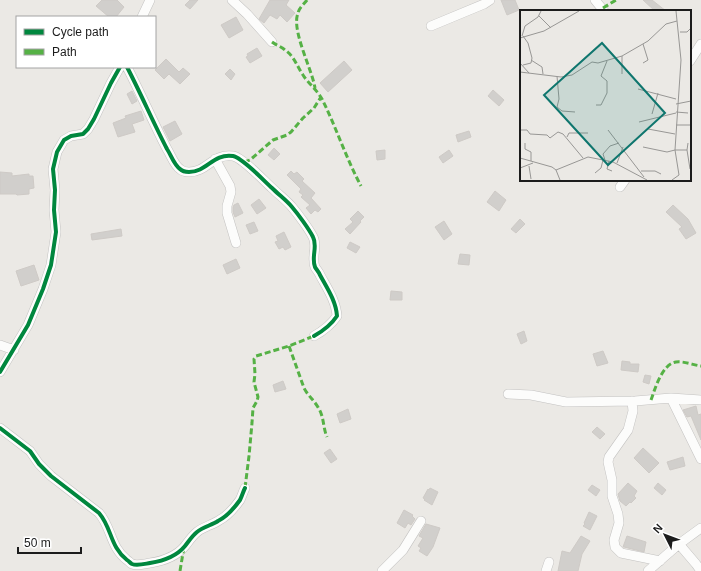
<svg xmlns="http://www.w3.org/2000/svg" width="701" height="571" viewBox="0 0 701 571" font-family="Helvetica,sans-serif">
  <rect width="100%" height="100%" fill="#ebe9e5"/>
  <!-- building -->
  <path fill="#d1cfcc" stroke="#cecac6" d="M102,0H117L124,7L116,17H109L96,6Z
    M190,0H198L190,9L185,5Z
    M270,0H289L286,5L295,13L287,22L280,15L277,19L270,15L264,23L259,19Z
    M501,0H515L519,10L507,15Z
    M643,0H652L666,11H655Z
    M236,17L243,30L229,38L221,25Z
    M257,48L262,56L250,63L246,57L248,56L247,54Z
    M166,59L179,72L183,68L190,74L180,84L169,74L164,79L155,70Z
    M344,61L352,70L328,92L320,83Z
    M230,69L235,74L231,80L225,74Z
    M493,90L504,100L499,106L488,96Z
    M132,91L137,101L132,104L127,94Z
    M141,111L144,120L132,124L135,132L118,137L113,123L126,118L125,116Z
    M175,121L182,134L170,141L163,127Z
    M469,131L471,137L458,142L456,135Z
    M274,148L280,154L274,160L268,155Z
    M385,150V159L377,160L376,151Z
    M449,150L453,156L443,163L439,157Z
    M291,171L294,174L297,172L304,179L302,181L315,193L311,198L321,209L318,212L315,210L311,214L306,208L310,205L301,197L303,195L299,192L301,189L287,175Z
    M0,172L12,173V176L29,174V176H33L34,188L29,189V194L17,195L16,194H0Z
    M495,191L506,200L499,211L487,202Z
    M259,199L266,208L257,214L251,205Z
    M238,203L243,213L235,217L233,212V207L234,205Z
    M673,205L688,219L696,233L686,239L679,229L682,227L666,212Z
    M358,211L364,217L360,221L361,222L350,234L345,229L353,222L350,219Z
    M520,219L525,224L516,233L511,229Z
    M444,221L452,234L444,240L435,227Z
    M254,222L258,231L250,234L246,225Z
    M121,229L122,236L92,240L91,234Z
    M284,232L291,247L285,250L283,247L279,249L275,242L278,241L276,236Z
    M350,242L360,247L356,253L347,248Z
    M460,254L470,255L469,265L458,264Z
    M236,259L240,268L227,274L223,265Z
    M34,265L39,280L21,286L16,271Z
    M391,291L402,292V300H390Z
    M524,331L527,341L521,344L517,334Z
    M603,351L608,363L597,366L593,354Z
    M622,361L630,362V364H639L638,372L621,370Z
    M645,375L651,376L649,384L643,382Z
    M283,381L286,389L275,392L273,385Z
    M696,406L698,415L701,414V440L691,416L687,417L683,410Z
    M348,409L351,419L340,423L337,414Z
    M597,427L605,434L600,439L592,432Z
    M643,448L659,463L649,473L634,458Z
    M330,449L337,459L331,463L324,453Z
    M683,457L685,466L670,470L667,462Z
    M628,483L637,491L634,496L636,498L631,503L630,502L626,506L620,501L618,494Z
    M658,483L666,490L662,495L654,488Z
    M592,485L600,490L596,496L588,490Z
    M430,488L438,492L432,505L424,500L425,499L423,498L428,489L429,490Z
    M404,510L413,515L412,516L415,519L411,525L408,523L405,528L397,523Z
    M589,512L597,516L590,530L583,526L585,524L584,523Z
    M426,524L440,528L433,547L427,556L419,551L421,548L418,546L423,538L419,536Z
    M581,536L590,541L582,554L578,571H558L562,551L570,553Z
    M627,536L646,542L644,552L624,547H623Z"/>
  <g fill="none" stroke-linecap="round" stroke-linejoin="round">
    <defs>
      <path id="minor" d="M232,0L247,14L272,42
        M595,0L604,11
        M142,17L150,0
        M431,26L484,4L490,0
        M690,61L701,44
        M127,67C141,94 153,122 167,149C171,155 174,165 180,169C182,171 186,172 189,172C207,172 213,153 233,156C243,158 264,181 272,188C279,195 286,200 292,207C298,214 309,229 313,237C318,246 311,257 315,267C316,269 319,272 320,275C327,288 336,301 337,316C331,325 323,331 314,336
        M215,159L230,186L231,192L227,206V213L236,243
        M620,187L625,180
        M0,345L14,350
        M0,372L28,325L43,289L51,265L56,232L54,210L55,190L53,169L57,152L64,140L71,136L83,134L88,129L94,119L111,83L120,67
        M508,394L531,395L566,402L635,401L671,398L701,400
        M671,398L701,459
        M632,401L633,411L628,430L609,457L608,462L612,480V496L618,514L619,523L614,540L615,547L621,553L660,561
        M0,428L30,451L39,464L51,476L99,513C112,528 110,547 127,560C129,561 130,563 132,564C137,566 144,564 150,563C163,561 176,557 185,546C189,541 192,536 197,532C203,527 212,525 218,521C226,517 235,507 240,500C242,496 243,492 245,488
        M679,544L696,564L701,571
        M382,571L403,550L421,521
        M546,571L549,562
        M648,571L679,544L701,528"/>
    </defs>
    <!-- minor casing -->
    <use href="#minor" stroke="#c3c2c1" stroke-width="10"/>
    <!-- minor -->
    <use href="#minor" stroke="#fcfcfb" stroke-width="9"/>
    <!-- quiet -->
    <path stroke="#55b145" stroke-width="3" stroke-dasharray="6 3" stroke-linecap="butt" d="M307,0C304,4 299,8 298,13C291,30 312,69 315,88
      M603,8L616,0
      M272,42C276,45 282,47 285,50C294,56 297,66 303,75C308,83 317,90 322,99C336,127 346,158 361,186
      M244,162L250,160L273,140L287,135L291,132L303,118L314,108L321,97
      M289,346L304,388C308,396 315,401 319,409C324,417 323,428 327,437
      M651,400C655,389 662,364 676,362C684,361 693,365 701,366
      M245,488L249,456L252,423L253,408L257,401L258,397L254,382L255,374L254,359L256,356L289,346L314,336
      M180,571L184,547"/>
    <defs>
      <path id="cycleway" d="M127,67C141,94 153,122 167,149C171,155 174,165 180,169C182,171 186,172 189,172C207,172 213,153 233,156C243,158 264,181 272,188C279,195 286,200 292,207C298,214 309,229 313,237C318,246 311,257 315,267C316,269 319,272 320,275C327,288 336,301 337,316C331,325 323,331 314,336
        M0,372L28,325L43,289L51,265L56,232L54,210L55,190L53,169L57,152L64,140L71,136L83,134L88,129L94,119L111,83L120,67
        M0,428L30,451L39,464L51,476L99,513C112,528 110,547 127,560C129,561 130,563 132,564C137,566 144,564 150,563C163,561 176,557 185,546C189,541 192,536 197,532C203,527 212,525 218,521C226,517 235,507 240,500C242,496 243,492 245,488"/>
    </defs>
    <!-- cycleway casing -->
    <use href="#cycleway" stroke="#fff" stroke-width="6"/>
    <!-- cycleway -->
    <use href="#cycleway" stroke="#00873e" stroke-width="4"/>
  </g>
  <!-- overview -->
  <g transform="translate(520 10)">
    <rect width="171" height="171" fill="#ebe9e5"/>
    <path fill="none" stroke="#989795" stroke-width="1" d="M19,6L31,18M160,22H167L171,18M2,26L5,16L18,7L21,1M0,28L24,21L59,1M123,34L128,50L123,53M102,46V64M11,50L22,57L23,64M0,53L9,63M3,55L11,53L12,48L8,33L3,26M0,62L41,67L52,65L72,52L78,53L102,46L128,31L146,14L157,11M37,66L39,89L37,97L42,101L55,102M118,79L156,89M156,94L171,91M76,95H81L87,83V71L81,66L87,51M156,102L168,103M132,104L138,83M119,112L156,103M156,115H171M128,119L155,124M0,120H7L10,124L27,125L30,128L38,122L43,124L63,148M88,120L124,167M47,127L49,123H68M5,133V139L11,142V151M123,137L147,142L155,140M155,140H167L168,133M167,140L170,159M0,148L32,157L36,160L40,170M85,150L83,144L90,136L99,133M89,151L87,159L92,161M97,153L103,137M9,156L11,169M0,158L13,153M36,160L68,147L93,152L127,170M121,161H135L141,164M75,163L81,158L83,150M152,170L159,165L155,140L161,50L156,1"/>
    <path fill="#0f766e" fill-opacity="0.15" stroke="#0f766e" stroke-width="2" d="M82,33L145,103L88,155L24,85Z"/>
    <rect width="171" height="171" fill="none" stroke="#1c1c1c" stroke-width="2"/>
  </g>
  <!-- legend -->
  <rect x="16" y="16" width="140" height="52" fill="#ffffff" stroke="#a4a4a4"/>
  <rect x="24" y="29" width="20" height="6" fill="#00873e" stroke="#a4a4a4"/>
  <text x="52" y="36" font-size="12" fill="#1c1c1c">Cycle path</text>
  <rect x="24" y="49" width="20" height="6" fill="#55b145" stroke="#a4a4a4"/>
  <text x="52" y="56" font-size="12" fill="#1c1c1c">Path</text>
  <!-- north arrow -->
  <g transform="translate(665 535) rotate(312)" stroke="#ffffff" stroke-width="3" paint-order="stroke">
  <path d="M0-3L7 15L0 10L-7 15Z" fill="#1c1c1c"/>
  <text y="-6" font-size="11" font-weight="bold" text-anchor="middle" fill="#1c1c1c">N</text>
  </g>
  <!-- scale -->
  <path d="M18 547v6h63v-6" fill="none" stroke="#1c1c1c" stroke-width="2"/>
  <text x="24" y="547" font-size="12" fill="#1c1c1c" stroke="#ffffff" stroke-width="3" paint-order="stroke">50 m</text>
</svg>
